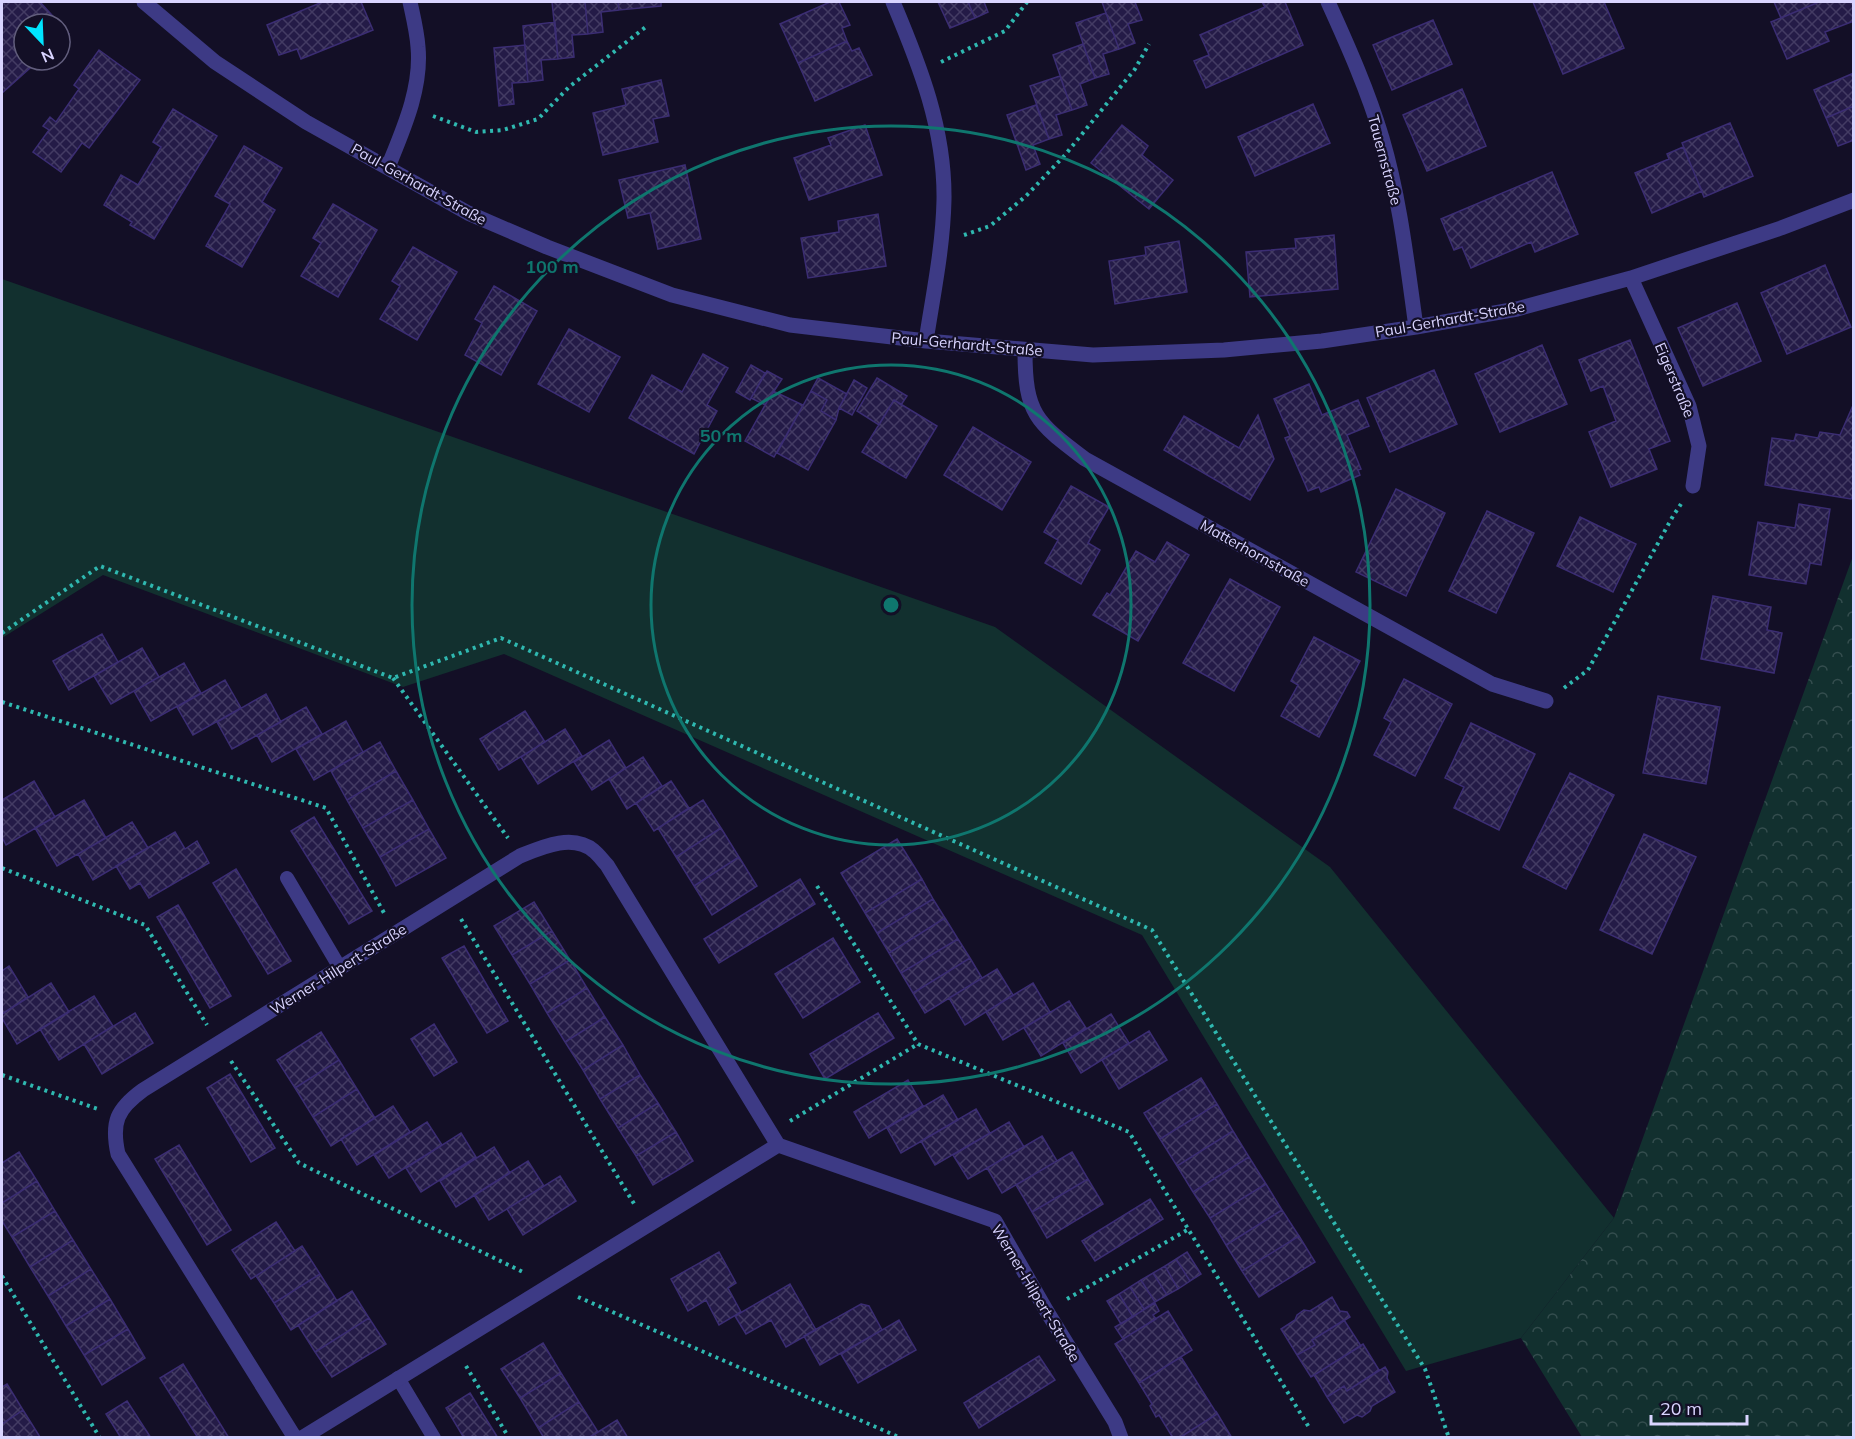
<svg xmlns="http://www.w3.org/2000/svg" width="1855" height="1439" viewBox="0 0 1855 1439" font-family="Mulish,sans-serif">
  <defs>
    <pattern id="forest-crowns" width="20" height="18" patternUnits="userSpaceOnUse" patternTransform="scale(1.5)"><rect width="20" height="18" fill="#12302f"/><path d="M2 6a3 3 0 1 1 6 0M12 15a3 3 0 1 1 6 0" fill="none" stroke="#344d4e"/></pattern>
    <pattern id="building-cross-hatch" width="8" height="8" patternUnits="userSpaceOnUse" patternTransform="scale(1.5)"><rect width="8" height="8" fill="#241b47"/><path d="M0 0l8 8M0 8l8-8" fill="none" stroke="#433b63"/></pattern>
  </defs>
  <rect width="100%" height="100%" fill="#130f26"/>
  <!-- green -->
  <path fill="#12302f" d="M2,279L995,627L1330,867L1614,1218L1521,1338L1406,1371L1142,935L504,654L403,687L103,575L2,638Z"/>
  <!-- forest -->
  <path fill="url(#forest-crowns)" d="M1853,556V1437H1582L1521,1338L1614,1218Z"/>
  <!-- building -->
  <path fill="url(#building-cross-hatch)" stroke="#3b2d73" stroke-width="1.5" d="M2,2H40L60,24H24V60H39L2,93Z
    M319,2H361L373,30L301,59L297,49L279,55L267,25L320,3Z
    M552,2H585L588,34L572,35L574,57L558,59Z
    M585,2H618L619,10L601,12L603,32L588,34Z
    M618,2H661V6L619,10Z
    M830,2H839L850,25L842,28L847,41L798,63L780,24Z
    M938,2H968L975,18L950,28Z
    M968,2H984L988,12L975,18Z
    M1102,2H1135L1142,20L1128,24L1135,43L1119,49Z
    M1262,2H1285L1303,45L1206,88L1194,61L1209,55L1200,35L1265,7Z
    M1533,2H1604L1624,48L1563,74Z
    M1774,2H1819L1781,18Z
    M1819,2H1854V21L1825,32L1829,41L1787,59L1771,22Z
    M1106,13L1119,49L1103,54L1109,74L1095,78L1076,23Z
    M1433,20L1452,64L1392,90L1373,45Z
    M555,22L558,59L541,60L543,80L528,82L523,26Z
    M60,24L69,34L60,41Z
    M847,41L852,51L859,48L872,75L815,101L798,63Z
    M1083,44L1095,78L1080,84L1087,105L1072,110L1053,55Z
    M525,45L528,82L512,83L514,104L499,106L494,48Z
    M99,50L140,80L89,148L82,143L61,172L33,152L49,130L43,126L50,117L56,122L79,89L74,85Z
    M1854,73V106L1826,118L1814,90Z
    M1060,76L1072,110L1056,115L1062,135L1049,139L1030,86Z
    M661,80L669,116L653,119L658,142L603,155L593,113L626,105L622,89Z
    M1462,89L1486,146L1427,171L1403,115Z
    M1313,104L1330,143L1255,176L1238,137Z
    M1036,105L1049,139L1033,145L1040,164L1026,170L1007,115Z
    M1854,106V140L1838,146L1826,118Z
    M173,109L217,136L154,239L130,225L132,222L104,205L121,175L138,185L161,147L153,142Z
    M1730,123L1753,176L1704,197L1682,143Z
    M865,125L882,175L809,200L794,158L831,145L828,138Z
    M1122,125L1148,146L1142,155L1173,180L1149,209L1091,163Z
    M244,146L282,168L262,202L275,210L242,267L206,246L230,204L215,196Z
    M1683,147L1702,191L1652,213L1635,173L1669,159L1667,154Z
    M685,165L701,239L658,249L650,213L628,218L619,180Z
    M1552,172L1578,234L1535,252L1531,242L1471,268L1462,247L1454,250L1441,219Z
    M333,204L377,230L338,297L301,276L321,243L313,238Z
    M878,214L886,266L808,278L801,238L839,232L838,221Z
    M1334,235L1338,289L1250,297L1246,252L1296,248L1295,239Z
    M1179,241L1187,292L1115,304L1109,261L1146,255L1145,247Z
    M413,247L457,272L417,340L380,319L400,286L392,281Z
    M1825,265L1851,327L1787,354L1761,293Z
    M494,286L537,311L501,375L465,355L482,323L475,319Z
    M1737,303L1761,361L1703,386L1678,328Z
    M569,329L620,357L589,412L538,384Z
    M1630,340L1670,441L1649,449L1657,469L1611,487L1589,432L1616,421L1603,386L1591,391L1579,360Z
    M1542,345L1567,404L1500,432L1475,374Z
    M703,354L728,368L707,405L717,411L694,454L629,418L652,375L682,392Z
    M751,365L765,373L750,400L736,392Z
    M1434,370L1457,424L1390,452L1367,398Z
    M767,371L782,379L765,405L751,398Z
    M818,378L847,394L839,408L836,420L821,411L827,400L811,391Z
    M877,378L907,396L901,405L894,400L879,425L857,411Z
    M854,380L867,388L852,415L839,408Z
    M1309,384L1322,415L1358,400L1369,426L1347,435L1361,469L1358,470L1360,475L1321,492L1319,487L1308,491L1285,438L1290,436L1274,399Z
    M773,391L803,405L774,457L745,441Z
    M811,391L827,400L821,411L836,420L808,470L777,453Z
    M894,400L937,426L906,478L862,452Z
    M1854,403V494L1851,499L1765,485L1772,438L1794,441L1796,434L1818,438L1820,432L1840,435Z
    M1258,415L1274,459L1250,500L1164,450L1184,416L1239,448Z
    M973,427L1031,462L1002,510L944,475Z
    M1071,486L1109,507L1088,543L1100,550L1081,584L1045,563L1058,540L1044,532Z
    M1396,489L1445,513L1406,596L1356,572Z
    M1799,504L1830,509L1821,565L1810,563L1806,584L1749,575L1758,522L1795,528Z
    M1487,511L1534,533L1496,613L1449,591Z
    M1580,517L1636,544L1613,592L1557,566Z
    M1167,542L1189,555L1138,641L1093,615L1107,593L1110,595L1136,551L1155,562Z
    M1230,579L1280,607L1234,691L1183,663Z
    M1713,596L1771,607L1767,630L1782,633L1774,673L1701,659Z
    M102,634L118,662L69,690L53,661Z
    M1314,637L1360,661L1319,737L1281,716L1298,685L1291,681Z
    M142,648L159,677L111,704L94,676Z
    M184,663L201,693L151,721L134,691Z
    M1404,679L1452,704L1415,776L1374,755L1391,722L1384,718Z
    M225,680L241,708L193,735L177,707Z
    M266,694L281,722L232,749L217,722Z
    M1658,696L1720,707L1706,784L1643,773Z
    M306,707L322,734L272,762L257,735Z
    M525,711L545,742L499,770L480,739Z
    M346,721L363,752L314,780L296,749Z
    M1471,723L1535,754L1499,830L1454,808L1464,787L1445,778Z
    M565,729L582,756L538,784L521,757Z
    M609,740L626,768L592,790L574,762Z
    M380,742L396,771L347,800L331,771Z
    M643,757L662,786L627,809L609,779Z
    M396,771L413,800L363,828L347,800Z
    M1570,773L1614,795L1566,889L1523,867Z
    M34,781L55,817L6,845L2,837V800Z
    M671,781L689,808L654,831L636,803Z
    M84,800L106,838L57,866L35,828Z
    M413,800L429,829L380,857L363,828Z
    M703,800L721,828L676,857L658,828Z
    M314,817L372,911L349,924L291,831Z
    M132,822L148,848L93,880L78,854Z
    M721,828L739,857L694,886L676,857Z
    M429,829L446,858L396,886L380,857Z
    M175,832L185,849L197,841L209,863L149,898L140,883L130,889L116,866Z
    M1644,834L1696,857L1652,954L1600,930Z
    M897,839L922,879L865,913L841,873Z
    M739,857L757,886L712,915L694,886Z
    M236,869L291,961L268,974L213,883Z
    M800,879L815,904L719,963L704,939Z
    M922,879L933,899L877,933L865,913Z
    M933,899L945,918L889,953L877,933Z
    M534,902L552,931L512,955L494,926Z
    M178,905L231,996L210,1008L157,917Z
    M945,918L958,939L901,973L889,953Z
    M552,931L570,960L530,984L512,955Z
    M833,938L860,982L803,1018L775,974Z
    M958,939L970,958L913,993L901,973Z
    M464,946L508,1021L487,1033L442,958Z
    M970,958L982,978L925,1013L913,993Z
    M570,960L587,988L547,1013L530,984Z
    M9,966L28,997L2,1014V971Z
    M997,969L1013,995L965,1025L949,998Z
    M51,983L69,1012L17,1044L2,1018V1014Z
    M1033,983L1050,1012L1003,1040L986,1012Z
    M587,988L605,1017L565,1042L547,1013Z
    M94,996L113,1026L59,1060L40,1029Z
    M1069,1001L1086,1028L1041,1056L1024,1028Z
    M135,1013L153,1043L102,1074L84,1044Z
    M878,1013L894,1038L825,1079L810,1054Z
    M1111,1014L1129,1043L1081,1073L1063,1043Z
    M605,1017L623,1045L583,1070L565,1042Z
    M434,1024L457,1062L434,1076L411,1039Z
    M1149,1031L1167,1060L1119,1089L1102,1060Z
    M321,1032L339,1060L295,1088L277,1060Z
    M623,1045L640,1075L600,1099L583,1070Z
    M339,1060L357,1089L313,1117L295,1088Z
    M230,1074L275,1148L251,1162L207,1088Z
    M640,1075L658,1103L618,1128L600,1099Z
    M1201,1078L1217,1104L1160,1139L1144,1113Z
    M908,1080L923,1106L869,1138L854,1112Z
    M357,1089L375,1118L331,1146L313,1117Z
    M943,1095L958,1120L901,1153L887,1128Z
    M658,1103L676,1132L636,1156L618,1128Z
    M1217,1104L1233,1131L1177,1166L1160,1139Z
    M393,1106L410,1132L357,1165L341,1139Z
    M976,1109L990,1133L935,1165L921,1141Z
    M427,1122L442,1145L389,1178L374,1155Z
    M1009,1122L1024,1147L968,1179L953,1155Z
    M1233,1131L1249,1157L1193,1192L1177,1166Z
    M676,1132L693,1161L653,1185L636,1156Z
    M461,1133L476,1157L421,1192L406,1168Z
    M1042,1136L1057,1161L1002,1193L987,1168Z
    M179,1145L231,1230L207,1245L155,1159Z
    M494,1147L510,1173L456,1207L440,1181Z
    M19,1152L37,1181L2,1203V1163Z
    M1072,1152L1088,1179L1032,1212L1016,1185Z
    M1249,1157L1266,1184L1210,1218L1193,1192Z
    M528,1161L544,1186L489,1220L474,1195Z
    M560,1176L576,1201L523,1235L507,1209Z
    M1088,1179L1103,1204L1047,1238L1032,1212Z
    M37,1181L55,1211L12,1237L2,1221V1203Z
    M1266,1184L1282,1210L1226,1245L1210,1218Z
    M1150,1199L1163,1219L1095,1261L1082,1241Z
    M1282,1210L1299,1236L1242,1271L1226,1245Z
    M55,1211L73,1240L30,1267L12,1237Z
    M276,1222L295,1251L251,1279L232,1250Z
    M1299,1236L1315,1262L1259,1297L1242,1271Z
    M73,1240L91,1269L48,1296L30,1267Z
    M302,1246L320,1274L274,1303L256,1276Z
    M719,1252L736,1283L728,1288L741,1312L719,1325L706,1300L688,1311L671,1279Z
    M1187,1252L1201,1274L1190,1281L1176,1259Z
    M1176,1259L1190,1281L1178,1289L1165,1266Z
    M1165,1266L1178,1289L1167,1295L1153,1273Z
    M91,1269L110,1299L66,1326L48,1296Z
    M1153,1273L1167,1295L1155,1302L1141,1280Z
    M320,1274L337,1301L291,1330L274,1303Z
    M1141,1280L1155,1302L1144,1309L1130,1287Z
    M790,1284L816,1330L786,1347L771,1320L746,1334L735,1316Z
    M1130,1287L1144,1309L1133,1317L1119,1294Z
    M352,1291L369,1318L315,1352L298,1325Z
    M1119,1294L1133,1317L1121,1324L1107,1301Z
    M1332,1297L1340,1311L1347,1312L1350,1317L1312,1340L1315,1345L1297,1355L1281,1329L1295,1320L1297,1315L1304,1310L1310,1311Z
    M110,1299L128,1329L84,1355L66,1326Z
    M1155,1303L1159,1311L1153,1315L1156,1319L1123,1339L1115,1327Z
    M861,1304L869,1306L882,1330L820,1365L804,1336Z
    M1168,1311L1192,1350L1139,1383L1115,1344Z
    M369,1318L386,1344L332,1377L315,1352Z
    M899,1320L916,1350L858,1383L841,1354Z
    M1344,1320L1361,1346L1311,1377L1297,1355L1315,1345L1312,1340Z
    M128,1329L145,1358L102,1385L84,1355Z
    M543,1343L561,1373L520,1398L501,1369Z
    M1363,1344L1379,1370L1347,1391L1344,1386L1327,1397L1314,1375Z
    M1039,1356L1055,1380L979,1428L964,1403Z
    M1181,1357L1217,1414L1179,1438H1173L1159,1415L1156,1417L1150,1406L1152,1404L1139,1383Z
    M183,1364L229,1438H198L160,1378Z
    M1385,1367L1388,1372L1387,1378L1395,1392L1372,1406L1370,1411L1362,1417L1357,1415L1344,1423L1327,1397L1344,1386L1347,1391Z
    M561,1373L579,1402L538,1428L520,1398Z
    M7,1384L23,1410L2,1424V1387Z
    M470,1393L498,1438H464L446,1408Z
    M127,1401L151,1438H121L106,1414Z
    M579,1402L598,1432L588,1438H544L538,1428Z
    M23,1410L40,1437L2,1438V1424Z
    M1217,1413L1232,1438H1179L1217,1414Z
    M617,1420L628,1438H588L598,1432Z"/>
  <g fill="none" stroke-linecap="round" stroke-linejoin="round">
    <!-- path -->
    <path stroke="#2fb8b0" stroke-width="4" stroke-dasharray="3 4.5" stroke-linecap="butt" d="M941,62L1005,31L1027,2
      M433,116L476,132L503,130L538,119L569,87L647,26
      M964,235L990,226L1026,196L1065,155L1135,69L1149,44
      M2,633L100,566L393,678L501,638L1152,930L1425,1369L1449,1438
      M393,678L508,838
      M1564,688L1588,670L1673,516L1681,504
      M2,702L326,808L384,913
      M2,868L145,925L207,1025
      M817,886L918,1044L1129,1132L1310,1429
      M461,919L636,1207
      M231,1061L299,1163L525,1273
      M2,1075L98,1109
      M790,1121L918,1044
      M2,1276L100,1438
      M578,1297L901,1438
      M1067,1299L1189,1229
      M466,1366L509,1438"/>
    <!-- service -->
    <path stroke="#3d3a85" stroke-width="14" d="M287,878L340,968
      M398,1378L434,1438"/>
    <!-- minor -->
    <path stroke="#3d3a85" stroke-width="15" d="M144,2L215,62L306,122L468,213L547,247L672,295L790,325L926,341L1093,355L1224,350L1322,341L1416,327L1517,309L1631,278L1781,228L1854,200
      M893,2C920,66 945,129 944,200C943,248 933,295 926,341
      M1328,2C1348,46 1368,91 1382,138C1400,199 1407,263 1416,327
      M388,167C403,130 422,88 418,47C417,32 413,16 410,2
      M1631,278L1689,406L1699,446L1693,486
      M1025,351C1025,414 1036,422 1085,459L1492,684L1546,701
      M295,1438L118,1154C111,1122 117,1109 143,1090L520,856C542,847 573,833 594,851C599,855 603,861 607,865L778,1145
      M302,1438L778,1145L995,1221L1046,1310L1115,1422L1121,1438"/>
  </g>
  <!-- distance rings -->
  <g fill="none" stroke="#0f766e" stroke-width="3">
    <circle cx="891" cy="605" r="240"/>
    <circle cx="891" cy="605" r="479"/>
  </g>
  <g text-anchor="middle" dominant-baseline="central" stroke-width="4.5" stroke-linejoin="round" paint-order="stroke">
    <!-- street labels -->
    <g font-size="15" fill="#d9d4ff" stroke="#130f26">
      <text transform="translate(1385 160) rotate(75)">Tauernstraße</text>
      <text transform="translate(419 184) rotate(29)">Paul-Gerhardt-Straße</text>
      <text transform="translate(1450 319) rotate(-10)">Paul-Gerhardt-Straße</text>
      <text transform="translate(967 344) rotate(5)">Paul-Gerhardt-Straße</text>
      <text transform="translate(1675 380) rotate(67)">Eigerstraße</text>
      <text transform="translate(1255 553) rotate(29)">Matterhornstraße</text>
      <text transform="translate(338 969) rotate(-32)">Werner-Hilpert-Straße</text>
      <text transform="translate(1036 1293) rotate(59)">Werner-Hilpert-Straße</text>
    </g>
  </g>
  <circle cx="891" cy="605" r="9" fill="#0f766e" stroke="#130f26" stroke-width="3"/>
  <g font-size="18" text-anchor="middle" font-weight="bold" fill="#0f766e" stroke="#130f26" stroke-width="4.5" stroke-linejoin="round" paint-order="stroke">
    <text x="552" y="273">100 m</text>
    <text x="721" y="442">50 m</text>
  </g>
  <!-- border -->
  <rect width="1855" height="1439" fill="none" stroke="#d9d4ff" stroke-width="6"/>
  <!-- north arrow -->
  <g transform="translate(42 42) rotate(157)"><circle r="28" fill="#130f26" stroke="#625e7d" stroke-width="1.5"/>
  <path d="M0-4.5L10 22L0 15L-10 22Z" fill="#00e5ff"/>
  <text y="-9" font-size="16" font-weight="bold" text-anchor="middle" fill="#d9d4ff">N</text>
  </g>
  <!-- scale -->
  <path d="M1651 1415v9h96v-9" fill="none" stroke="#d9d4ff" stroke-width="3"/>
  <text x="1660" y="1415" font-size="18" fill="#d9d4ff" stroke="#130f26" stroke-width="4.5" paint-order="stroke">20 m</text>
</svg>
